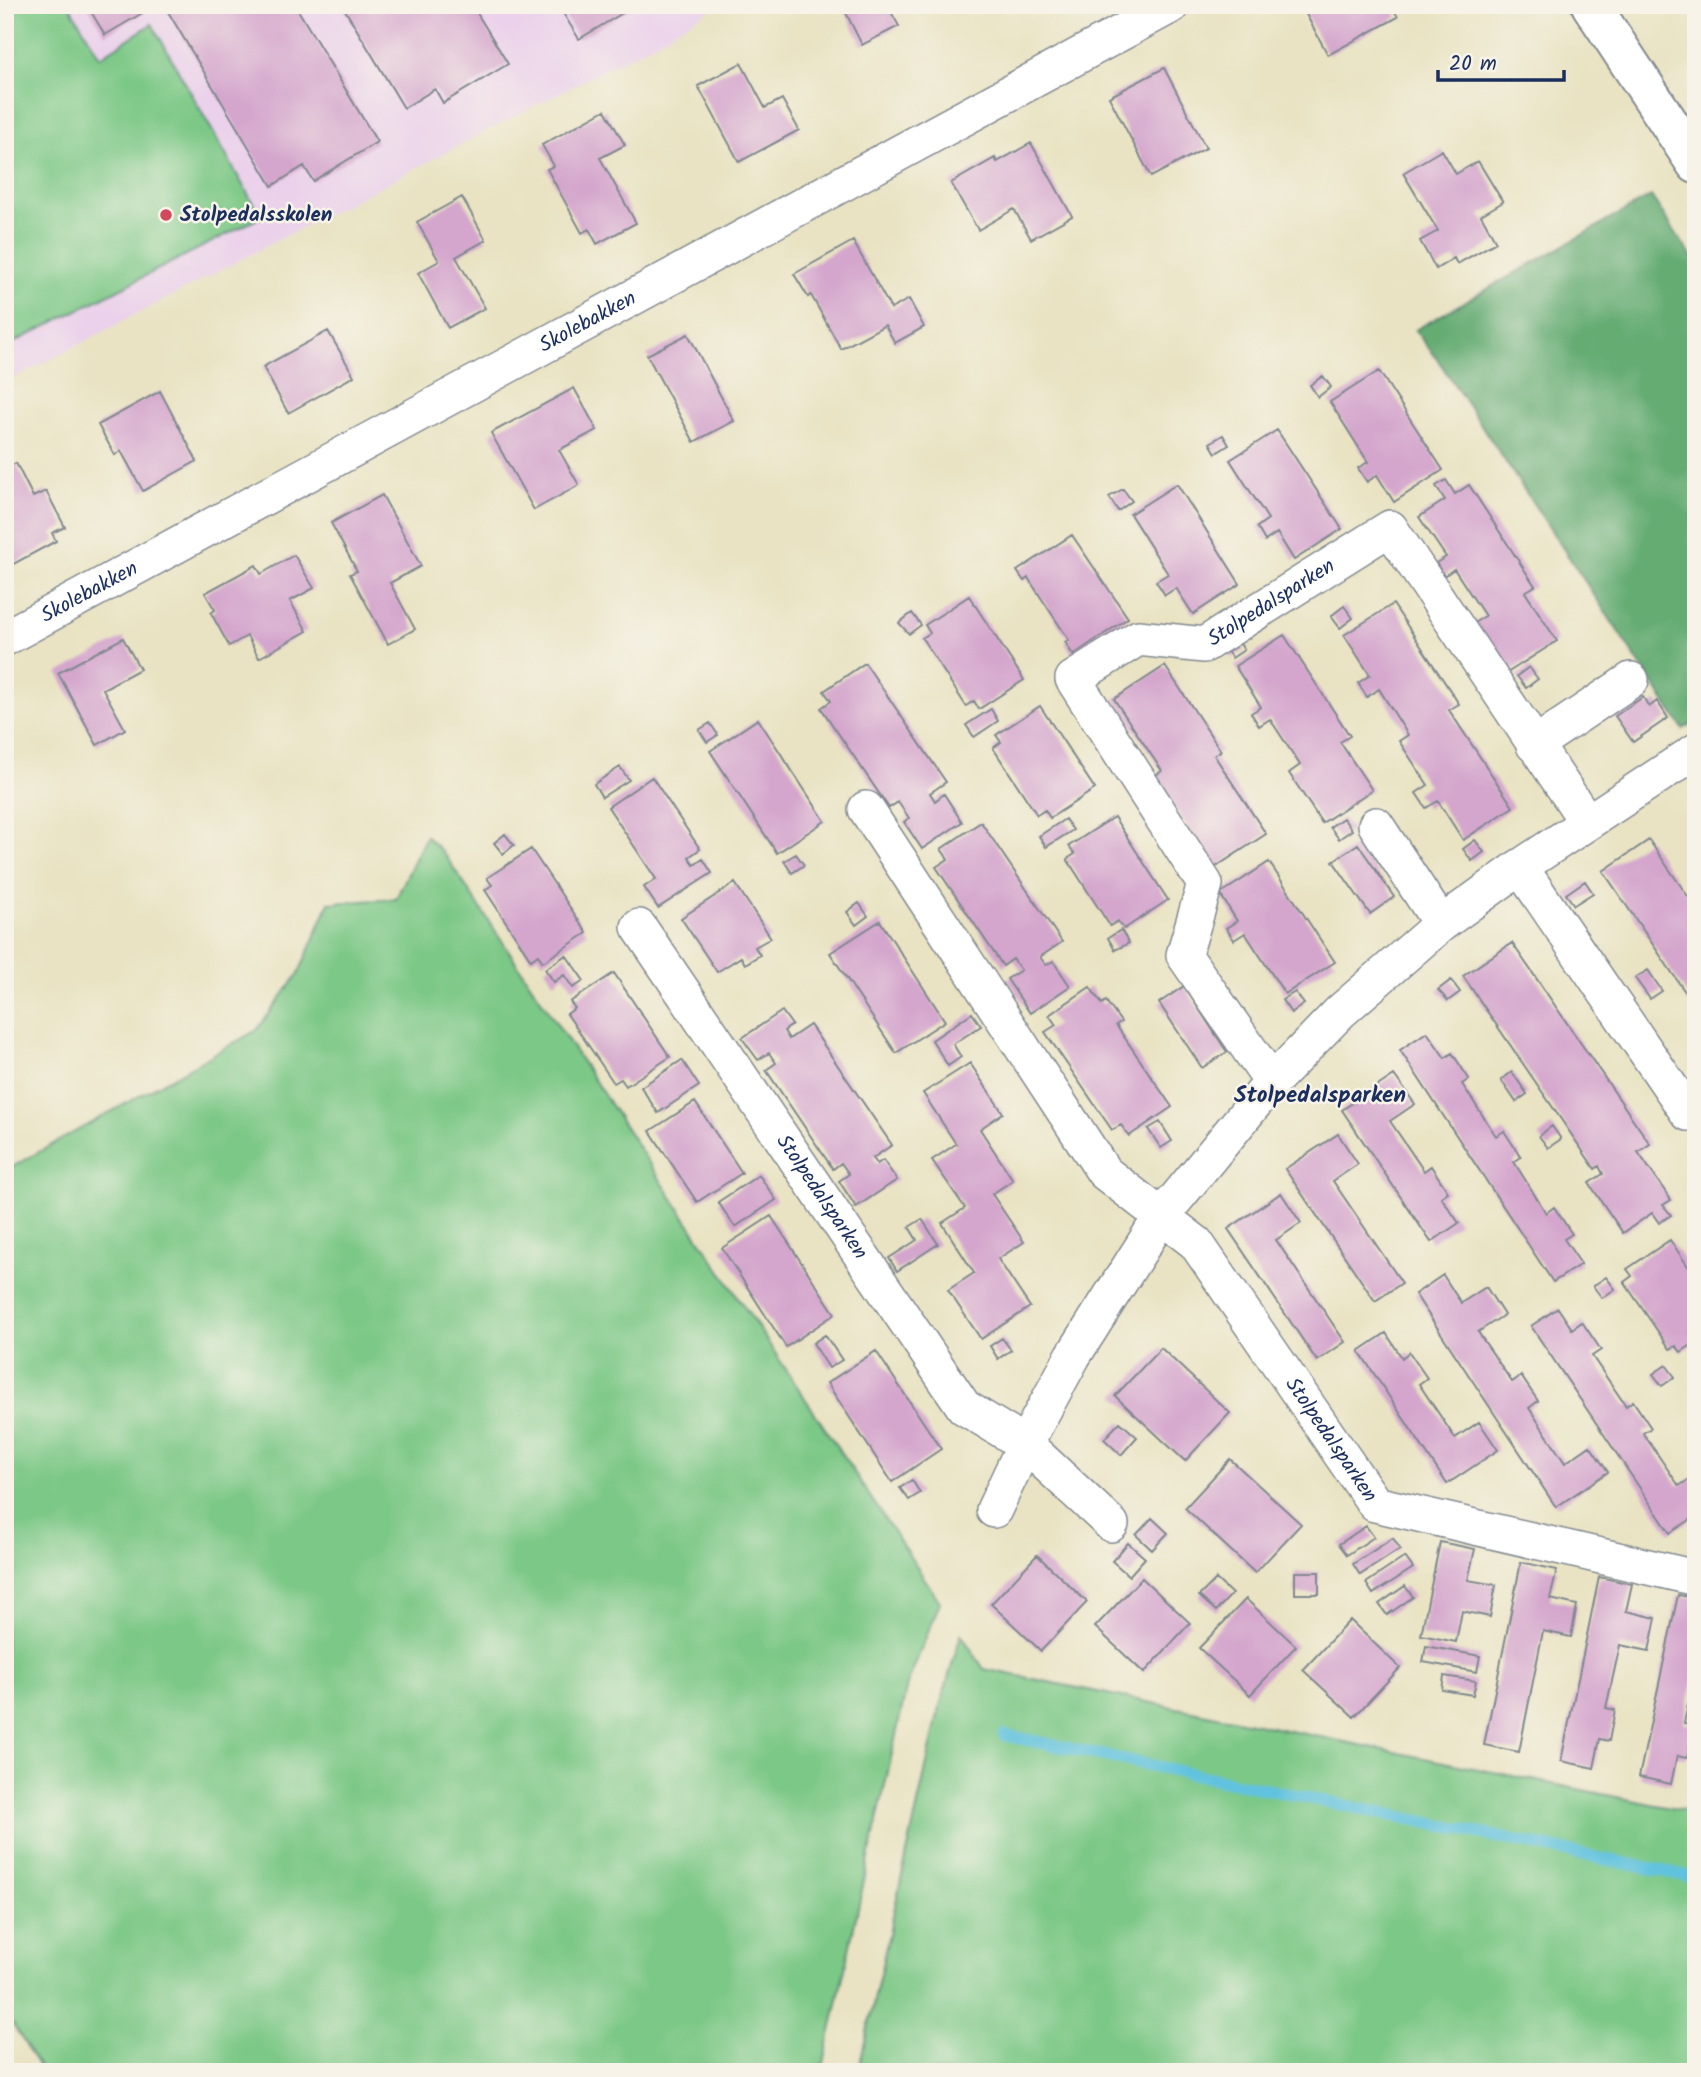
<svg xmlns="http://www.w3.org/2000/svg" width="1701" height="2077" viewBox="0 0 1701 2077" font-family="Kalam,sans-serif">
  <rect width="100%" height="100%" fill="#f7f3e8"/>
  <filter id="ink" filterUnits="userSpaceOnUse"><feTurbulence type="fractalNoise" baseFrequency=".0143" numOctaves="2"/><feDisplacementMap in="SourceGraphic" scale="14" xChannelSelector="R" yChannelSelector="G"/><feConvolveMatrix kernelMatrix="1 2 1 2 8 2 1 2 1" color-interpolation-filters="sRGB"/></filter>
  <filter id="wash" filterUnits="userSpaceOnUse"><feTurbulence type="fractalNoise" baseFrequency=".00686" numOctaves="4" result="noise"/><feDisplacementMap in="SourceGraphic" scale="28" xChannelSelector="R" yChannelSelector="G"/><feGaussianBlur stdDeviation="1.57" result="paint"/><feColorMatrix in="noise" values="0 0 0 0 0 0 0 0 0 0 0 0 0 0 0 0 0 1.4 0 .05"/><feComposite in="paint" operator="in"/></filter>
  <g filter="url(#wash)">
    <rect width="100%" height="100%" fill="#e9e3c3"/>
    <!-- built -->
    <path fill="#ebd1eb" d="M5,5H718L649,46L5,383Z"/>
    <!-- green -->
    <path fill="#7cc886" stroke="#4c7c72" stroke-width="2" d="M5,5H69L100,57L152,24L261,217L5,347Z
      M426,836L445,855L940,1602L907,1685L822,2072H42L5,2011V1171L257,1030L299,973L329,903L396,899Z
      M961,1634L984,1669L1696,1813V2072H858L940,1706Z"/>
    <!-- forest -->
    <path fill="#65ac73" stroke="#406e68" stroke-width="2" d="M1651,196L1696,263V722L1683,729L1440,363L1415,330Z"/>
    <g fill="none" stroke-linecap="round" stroke-linejoin="round">
      <!-- stream -->
      <path stroke="#60c2de" stroke-width="12" d="M1004,1735L1696,1878"/>
    </g>
    <g id="blocks">
      <!-- building -->
      <path fill="#d4a6cd" d="M87,5H156L105,35Z
        M164,5H295L377,142L313,181L304,166L272,186Z
        M342,5H472L508,64L443,103L435,89L404,108Z
        M558,5H636L579,39Z
        M842,5H905L891,12L899,26L862,45Z
        M1301,5H1391L1398,17L1328,55Z
        M741,63L765,108L782,99L799,130L739,162L698,86Z
        M1164,68L1206,148L1151,177L1109,97Z
        M605,110L625,145L600,158L636,223L597,244L589,229L582,233L547,169L554,166L542,145Z
        M1031,143L1072,216L1031,239L1014,209L978,230L951,183L995,158L997,162Z
        M1442,150L1456,174L1478,161L1503,202L1481,215L1496,242L1457,264L1454,258L1436,269L1420,241L1438,231L1403,173Z
        M462,197L486,240L456,257L485,308L448,328L418,273L439,261L417,222Z
        M853,241L891,309L909,299L924,327L895,343L885,325L841,349L811,295L808,297L794,274Z
        M328,331L354,376L288,413L263,367Z
        M688,334L734,421L694,442L647,355Z
        M1379,371L1443,470L1394,502L1377,475L1367,482L1358,468L1368,462L1330,402Z
        M1323,376L1331,387L1318,397L1310,385Z
        M574,388L597,430L559,450L579,485L534,510L491,433Z
        M160,391L197,461L143,491L121,451L115,455L98,425Z
        M1277,430L1342,529L1294,560L1277,533L1265,541L1257,527L1268,519L1230,460Z
        M1223,435L1229,445L1216,453L1210,443Z
        M16,463L33,497L46,491L65,527L52,533L56,541L8,567L5,562V468Z
        M1446,480L1455,494L1469,485L1535,586L1525,592L1557,641L1507,673L1474,623L1485,616L1454,569L1444,576L1436,563L1446,557L1419,517L1445,500L1436,486Z
        M1177,484L1240,584L1193,614L1176,588L1165,595L1156,581L1168,574L1130,514Z
        M1123,489L1132,501L1118,511L1109,497Z
        M382,495L421,566L390,583L415,629L388,644L350,574L357,571L331,523Z
        M1072,535L1128,618L1073,655L1065,642L1069,640L1028,578L1024,581L1017,571Z
        M294,555L314,588L290,601L307,631L259,658L247,636L229,646L211,613L215,610L205,593L256,565L261,574Z
        M969,596L1024,680L979,709L974,701L966,706L922,638L930,633L925,625Z
        M1393,604L1459,704L1449,710L1513,807L1463,840L1438,801L1426,808L1416,793L1428,785L1399,741L1408,735L1379,689L1367,697L1358,683L1370,675L1344,635Z
        M1344,606L1353,618L1340,628L1331,616Z
        M912,613L921,625L909,634L899,623Z
        M1284,635L1350,736L1340,742L1372,790L1322,823L1289,773L1300,765L1270,719L1259,726L1251,713L1261,707L1235,666Z
        M123,638L140,669L103,689L125,729L97,745L58,673Z
        M1239,642L1244,650L1232,658L1226,650Z
        M865,663L946,782L930,793L935,801L944,794L962,822L922,849L904,822L909,818L898,802L889,808L821,708L831,701L824,691Z
        M1165,666L1221,751L1214,755L1266,834L1214,868L1154,776L1162,771L1114,699Z
        M1529,667L1538,679L1526,688L1517,676Z
        M1643,697L1649,707L1657,701L1668,718L1633,742L1615,716Z
        M1040,706L1095,789L1050,818L1045,810L1037,815L993,748L1001,742L996,735Z
        M991,709L998,721L974,737L966,725Z
        M758,719L825,821L777,853L710,751Z
        M710,723L718,735L707,742L699,730Z
        M620,767L629,780L602,797L594,784Z
        M652,777L700,849L689,857L694,865L703,859L712,873L658,908L644,887L656,879L608,807Z
        M1114,817L1168,900L1124,929L1118,921L1110,926L1067,859L1075,854L1069,846Z
        M1343,818L1352,830L1339,839L1330,827Z
        M1065,819L1073,830L1046,847L1039,836Z
        M981,822L1062,942L1040,957L1046,965L1053,961L1070,986L1030,1013L1007,979L1021,970L1013,959L1003,966L936,867L948,859L941,849Z
        M505,834L514,845L503,854L494,843Z
        M1475,840L1484,852L1472,861L1463,849Z
        M1649,840L1696,908V1008L1603,871Z
        M1358,844L1394,897L1370,914L1333,861Z
        M531,849L587,933L543,962L538,955L531,960L485,890L492,885L487,878Z
        M796,854L804,865L792,873L784,861Z
        M1269,862L1335,962L1285,994L1245,933L1234,940L1226,928L1237,921L1220,894Z
        M1585,881L1593,893L1574,905L1566,894Z
        M735,883L771,938L755,947L760,955L745,964L741,957L717,972L681,918Z
        M859,903L868,916L856,925L847,912Z
        M880,921L945,1021L896,1053L830,953Z
        M1121,930L1129,943L1115,950L1108,938Z
        M1512,943L1650,1144L1638,1152L1671,1200L1663,1205L1671,1215L1659,1223L1652,1213L1623,1233L1589,1183L1603,1174L1599,1166L1595,1169L1463,976Z
        M566,955L584,981L573,988L564,975L554,982L545,969Z
        M1648,970L1662,991L1650,999L1635,978Z
        M614,973L670,1057L626,1086L621,1079L614,1083L567,1014L575,1008L570,1002Z
        M1451,980L1460,992L1448,1001L1438,990Z
        M1184,986L1227,1052L1202,1068L1159,1003Z
        M1090,987L1102,1004L1106,1001L1121,1022L1116,1025L1172,1107L1129,1136L1121,1125L1112,1130L1045,1032L1056,1025L1049,1015Z
        M1295,992L1304,1004L1291,1013L1282,1000Z
        M782,1011L792,1025L784,1031L789,1039L810,1025L892,1145L873,1158L877,1164L883,1160L897,1180L856,1207L839,1181L849,1174L841,1163L833,1169L766,1070L776,1063L769,1053L758,1060L742,1038Z
        M972,1013L981,1026L953,1044L961,1057L948,1066L932,1040Z
        M1427,1032L1445,1058L1452,1053L1469,1079L1462,1084L1496,1136L1504,1131L1521,1157L1514,1162L1546,1213L1554,1207L1572,1234L1564,1239L1581,1264L1553,1282L1400,1050Z
        M682,1060L699,1086L658,1113L641,1087Z
        M970,1063L1003,1113L980,1129L1013,1180L992,1194L1024,1242L998,1259L1030,1307L981,1339L948,1290L974,1273L942,1223L965,1208L932,1160L956,1144L923,1093Z
        M1512,1072L1527,1094L1516,1102L1501,1080Z
        M1394,1075L1415,1104L1390,1121L1424,1171L1431,1166L1448,1192L1441,1197L1459,1223L1431,1242L1342,1110Z
        M695,1102L742,1173L697,1202L650,1131Z
        M1160,1122L1172,1141L1161,1148L1148,1129Z
        M1552,1126L1561,1139L1548,1148L1539,1136Z
        M1338,1134L1358,1164L1333,1181L1402,1283L1375,1301L1285,1169Z
        M759,1175L776,1200L735,1227L718,1202Z
        M1281,1193L1301,1223L1276,1240L1345,1342L1317,1361L1228,1229Z
        M771,1216L835,1314L786,1347L722,1248Z
        M922,1219L938,1244L897,1271L889,1258L917,1240L909,1227Z
        M1670,1240L1696,1278V1342L1681,1352L1676,1346L1670,1349L1624,1282L1632,1276L1627,1269Z
        M1443,1275L1461,1303L1486,1287L1504,1315L1478,1332L1512,1382L1521,1376L1538,1401L1529,1408L1565,1463L1590,1446L1608,1472L1556,1507L1415,1294Z
        M1606,1277L1615,1289L1602,1298L1593,1286Z
        M1558,1308L1572,1329L1582,1322L1601,1350L1592,1356L1626,1406L1633,1401L1651,1428L1643,1433L1679,1486L1696,1475V1516L1670,1533L1531,1326Z
        M1386,1333L1402,1358L1409,1352L1427,1378L1419,1384L1455,1438L1479,1422L1498,1450L1447,1484L1359,1351Z
        M825,1335L842,1360L829,1368L813,1343Z
        M1002,1338L1011,1350L998,1359L990,1346Z
        M1161,1348L1230,1413L1185,1461L1115,1396Z
        M876,1351L941,1449L892,1482L827,1383Z
        M1666,1365L1675,1377L1662,1386L1653,1374Z
        M1120,1422L1137,1437L1121,1455L1104,1439Z
        M1230,1459L1301,1524L1255,1573L1185,1508Z
        M912,1480L920,1493L909,1500L900,1488Z
        M1152,1518L1168,1533L1152,1550L1136,1535Z
        M1366,1526L1374,1537L1347,1555L1339,1544Z
        M1393,1538L1400,1549L1360,1575L1353,1564Z
        M1440,1542L1475,1549L1468,1580L1496,1585L1490,1617L1462,1611L1456,1642L1421,1635Z
        M1128,1543L1145,1558L1129,1576L1112,1561Z
        M1037,1555L1087,1602L1041,1651L991,1604Z
        M1405,1557L1413,1568L1373,1594L1366,1583Z
        M1521,1562L1557,1570L1550,1599L1577,1605L1571,1637L1543,1631L1519,1752L1484,1745Z
        M1295,1572H1319V1594H1295Z
        M1599,1577L1632,1584L1626,1611L1656,1618L1649,1651L1620,1645L1606,1708L1615,1710L1609,1741L1600,1739L1594,1768L1561,1761Z
        M1142,1578L1190,1623L1144,1673L1095,1627Z
        M1216,1579L1232,1594L1216,1611L1199,1596Z
        M1405,1586L1413,1597L1387,1615L1379,1604Z
        M1678,1595L1696,1598V1669L1684,1723L1694,1725L1687,1758L1677,1756L1671,1784L1639,1777Z
        M1246,1599L1296,1646L1250,1695L1199,1648Z
        M1350,1620L1400,1668L1354,1717L1303,1670Z
        M1426,1646L1480,1656L1477,1672L1423,1662Z
        M1444,1676L1476,1681L1473,1695L1442,1690Z"/>
    </g>
  </g>
  <g filter="url(#ink)">
    <use href="#blocks" fill-opacity="0" stroke="#828990" stroke-width="2"/>
    <g fill="none" stroke-linecap="round" stroke-linejoin="round">
      <defs>
        <g id="minor">
          <path id="s1" d="M5,638L1172,5"/>
          <path d="M1534,745L1631,680"/>
          <path id="s2" d="M866,809L1104,1172L1196,1243L1375,1504L1696,1578"/>
          <path d="M1376,825L1441,924"/>
          <path d="M1520,867L1688,1113"/>
          <path id="s3" d="M639,927L964,1407L1025,1444L1111,1524"/>
          <path id="s4" d="M1272,1082L1184,955L1205,884L1073,679L1138,638L1204,645L1390,528L1587,822"/>
          <path d="M994,1510L1025,1444L1073,1356L1161,1217L1272,1082L1340,1012L1441,924L1520,867L1696,751"/>
        </g>
        <path id="tertiary" d="M1591,5L1696,164"/>
      </defs>
      <!-- minor casing -->
      <use href="#minor" stroke="#828990" stroke-width="38"/>
      <!-- tertiary casing -->
      <use href="#tertiary" stroke="#828990" stroke-width="42"/>
      <!-- minor -->
      <use href="#minor" stroke="#fff" stroke-width="35"/>
      <!-- tertiary -->
      <use href="#tertiary" stroke="#fff" stroke-width="38"/>
    </g>
  </g>
  <!-- markers -->
  <circle fill="#d1495b" stroke="#f7f3e8" stroke-width="2.5" cx="166" cy="215" r="7"/>
  <g text-anchor="middle" dominant-baseline="central" stroke-width="5" stroke-linejoin="round" paint-order="stroke">
    <!-- poi labels -->
    <g font-size="21" font-weight="bold" fill="#1b2f5e" stroke="#f7f3e8" text-anchor="start">
      <text x="180" y="215">Stolpedalsskolen</text>
    </g>
    <!-- street labels -->
    <g font-size="21" fill="#1b2f5e" stroke="#f7f3e8">
      <text stroke="none"><textPath href="#s1" startOffset="663">Skolebakken</textPath></text>
      <text stroke="none"><textPath href="#s1" startOffset="96">Skolebakken</textPath></text>
      <text stroke="none"><textPath href="#s4" startOffset="695">Stolpedalsparken</textPath></text>
      <text stroke="none"><textPath href="#s3" startOffset="326">Stolpedalsparken</textPath></text>
      <text stroke="none"><textPath href="#s2" startOffset="789">Stolpedalsparken</textPath></text>
    </g>
    <!-- neighbourhood labels -->
    <g font-size="23" font-weight="bold" fill="#1b2f5e" stroke="#f7f3e8">
      <text x="1320" y="1096">Stolpedalsparken</text>
    </g>
  </g>
  <!-- margin -->
  <rect width="1701" height="2077" fill="none" stroke="#f7f3e8" stroke-width="28"/>
  <!-- scale -->
  <path d="M1438 70v10h126v-10" fill="none" stroke="#1b2f5e" stroke-width="3.5"/>
  <text x="1449" y="70" font-size="21" fill="#1b2f5e" stroke="#f7f3e8" stroke-width="5" paint-order="stroke">20 m</text>
</svg>
